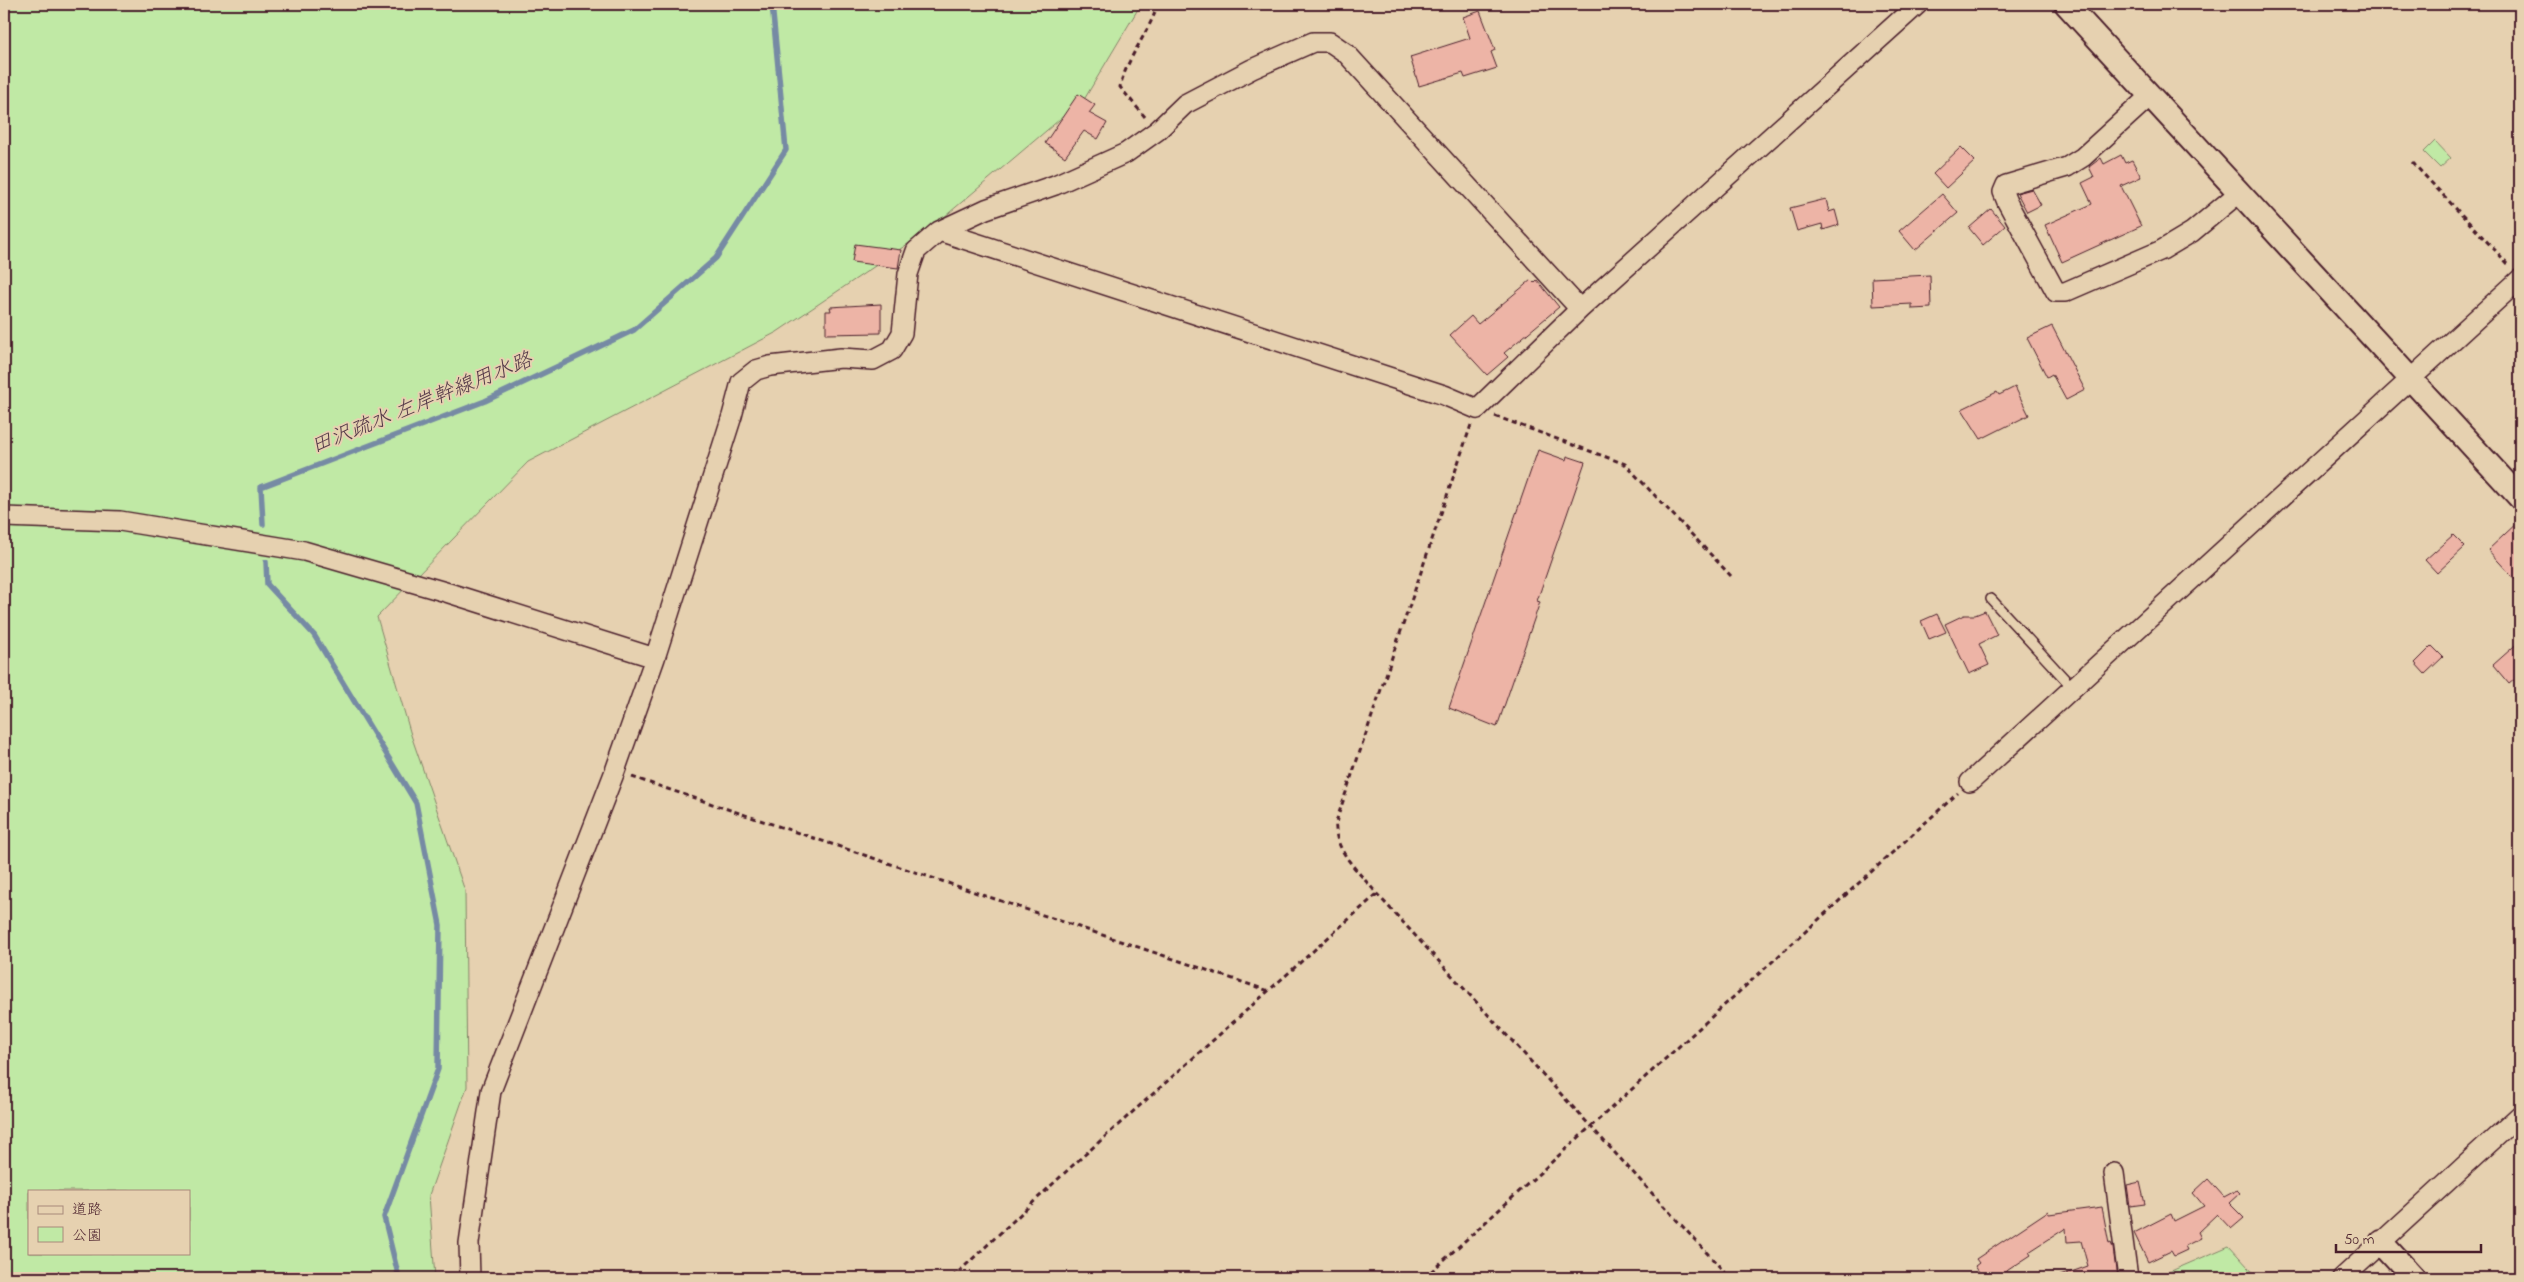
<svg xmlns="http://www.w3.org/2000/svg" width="2524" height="1282" viewBox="0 0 2524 1282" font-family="'Indie Flower','Klee One',sans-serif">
  <rect width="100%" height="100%" fill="#e6d1b0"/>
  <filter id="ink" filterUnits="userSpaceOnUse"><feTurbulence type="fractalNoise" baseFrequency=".02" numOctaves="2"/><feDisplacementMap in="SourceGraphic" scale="10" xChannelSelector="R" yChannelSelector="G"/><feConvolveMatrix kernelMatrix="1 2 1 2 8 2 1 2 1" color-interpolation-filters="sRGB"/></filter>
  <g filter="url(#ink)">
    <!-- green -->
    <path fill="#c0e9a5" stroke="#858468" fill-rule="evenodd" d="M4,4H1141L1085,98L930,229L777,332L528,462L377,617L411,735L465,891L467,1087L429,1195L435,1278H4ZM29,1191H189V1253H29Z
      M2435,141L2451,158L2440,168L2424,152Z
      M2229,1246L2258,1278H2155Z"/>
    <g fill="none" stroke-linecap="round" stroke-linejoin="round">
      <!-- stream -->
      <path stroke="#768aa4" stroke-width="5.5" d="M263,524L261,487L485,401L634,330L716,258L786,150L772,4
        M266,562L267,584L314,635L416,803L440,925L438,1069L384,1217L399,1278"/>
    </g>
    <!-- building -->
    <path fill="#edb4a6" stroke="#4a1f2b" d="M1480,11L1495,50L1491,52L1497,68L1465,78L1463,73L1419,86L1410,57L1470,38L1463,17Z
      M1078,94L1095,105L1089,113L1107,123L1098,139L1084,131L1065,157L1045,143Z
      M1961,147L1975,161L1946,188L1933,174Z
      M2121,155L2125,163L2132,160L2141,177L2121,186L2141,226L2062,262L2045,225L2092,204L2082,183L2094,177L2089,167L2101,158L2104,164Z
      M2032,189L2041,205L2027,212L2017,193Z
      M1942,194L1958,213L1915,250L1899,231Z
      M1826,199L1829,212L1835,210L1839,225L1823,230L1822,224L1797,231L1790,208Z
      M1991,209L2005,226L1983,245L1969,228Z
      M855,244L901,250L898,268L852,262Z
      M1930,275L1931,308L1912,309V304L1873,306L1872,278Z
      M1531,280L1534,283L1537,280L1559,307L1504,353L1508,357L1487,375L1450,335L1471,316L1478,324Z
      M881,304V333L826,334V311H831L830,307Z
      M2052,326L2085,390L2066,400L2052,374L2047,377L2027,338Z
      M2015,387L2029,415L1981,439L1962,409L1997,392L1999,395Z
      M1538,450L1566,460L1567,456L1585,462L1537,601L1540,602L1497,727L1449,708Z
      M2520,520V585L2488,550Z
      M2453,535L2465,547L2437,573L2425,560Z
      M1985,611L1997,635L1979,644L1989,665L1969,674L1945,624L1964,615H1975Z
      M1937,614L1946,632L1929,639L1921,621Z
      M2520,641V675L2509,684L2493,665Z
      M2432,646L2443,657L2425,674L2415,663Z
      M2208,1179L2224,1197L2237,1190L2240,1193L2229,1203L2244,1218L2231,1229L2217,1214L2198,1232L2201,1238L2185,1246L2187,1250L2174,1256L2171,1251L2148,1262L2134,1233L2171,1214L2174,1221L2204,1206L2193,1193Z
      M2140,1182L2145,1204L2130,1206L2127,1185Z
      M2102,1207L2109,1244L2111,1243L2113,1248L2117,1278H2060V1276L2088,1266L2081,1241L2067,1242L2066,1228L2029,1252L2031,1255L1996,1278H1983L1975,1266L1979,1263L1976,1259L2048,1211L2049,1214Z"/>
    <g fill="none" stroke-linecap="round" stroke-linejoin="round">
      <defs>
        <path id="service" d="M1991,599L2073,688"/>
        <path id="minor" d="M2151,95L2083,157L2067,167L2006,185L2003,192L2007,202L2056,292H2065L2162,250L2192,232L2240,192
          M939,231L1444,395L1477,409L1580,309L1918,4
          M4,517L120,521L304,551L449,593L655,658
          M1970,782L2520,279
          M2114,1173L2128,1278
          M470,1278L469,1243L491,1091L615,771L655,658L732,416L741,382L756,370L770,366L841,358L873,360L892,350L902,333L908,274L916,251L939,231L986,209L1055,185L1126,153L1157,131L1185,104L1252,69L1313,42H1330L1346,53L1580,309
          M2342,1278L2520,1115"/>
        <path id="tertiary" d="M2066,4L2520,498
          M2381,1242L2414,1278"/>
      </defs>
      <!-- service casing -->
      <use href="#service" stroke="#4a1f2b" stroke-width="12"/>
      <!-- minor casing -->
      <use href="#minor" stroke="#4a1f2b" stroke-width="22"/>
      <!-- tertiary casing -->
      <use href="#tertiary" stroke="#4a1f2b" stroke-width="26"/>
      <!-- path -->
      <path stroke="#4a1f2b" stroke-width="3" stroke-dasharray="5 4" stroke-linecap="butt" d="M1145,117L1120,87C1127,57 1149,33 1158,4
        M2412,162L2509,265
        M1495,416L1625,464L1731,576
        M1471,425L1340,810C1338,816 1335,823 1336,829C1336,853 1363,876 1377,894L1730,1278
        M632,777L1269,991
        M952,1278L1071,1167L1377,894
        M1424,1278L1958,793"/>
      <!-- service -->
      <use href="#service" stroke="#e6d1b0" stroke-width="9"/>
      <!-- minor -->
      <use href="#minor" stroke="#e6d1b0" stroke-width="19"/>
      <!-- tertiary -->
      <use href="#tertiary" stroke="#e6d1b0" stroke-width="22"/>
    </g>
  </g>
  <g text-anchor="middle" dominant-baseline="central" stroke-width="4" stroke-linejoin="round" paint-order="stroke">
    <!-- water labels -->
    <g font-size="21" font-style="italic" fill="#553a49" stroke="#e6d1b0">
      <text transform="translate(422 404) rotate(-22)">田沢疏水 左岸幹線用水路</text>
    </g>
  </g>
  <!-- margin -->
  <rect width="2524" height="1282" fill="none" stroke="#e6d1b0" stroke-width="20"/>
  <rect x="10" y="10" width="2504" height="1262" fill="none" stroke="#4a1f2b" stroke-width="2" filter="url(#ink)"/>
  <!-- legend -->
  <rect x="28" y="1190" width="162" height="65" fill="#e6d1b0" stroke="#a88a7b"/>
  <rect x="38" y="1206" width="25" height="8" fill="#e6d1b0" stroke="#a88a7b"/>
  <text x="72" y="1214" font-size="15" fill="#4a1f2b">道路</text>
  <rect x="38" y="1227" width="25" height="15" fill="#c0e9a5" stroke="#a88a7b"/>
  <text x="72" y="1240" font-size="15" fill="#4a1f2b">公園</text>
  <!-- scale -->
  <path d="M2336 1244v8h145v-8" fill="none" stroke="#4a1f2b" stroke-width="2.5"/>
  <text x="2344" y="1244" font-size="15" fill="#4a1f2b" stroke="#e6d1b0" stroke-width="4" paint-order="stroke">50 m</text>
</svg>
